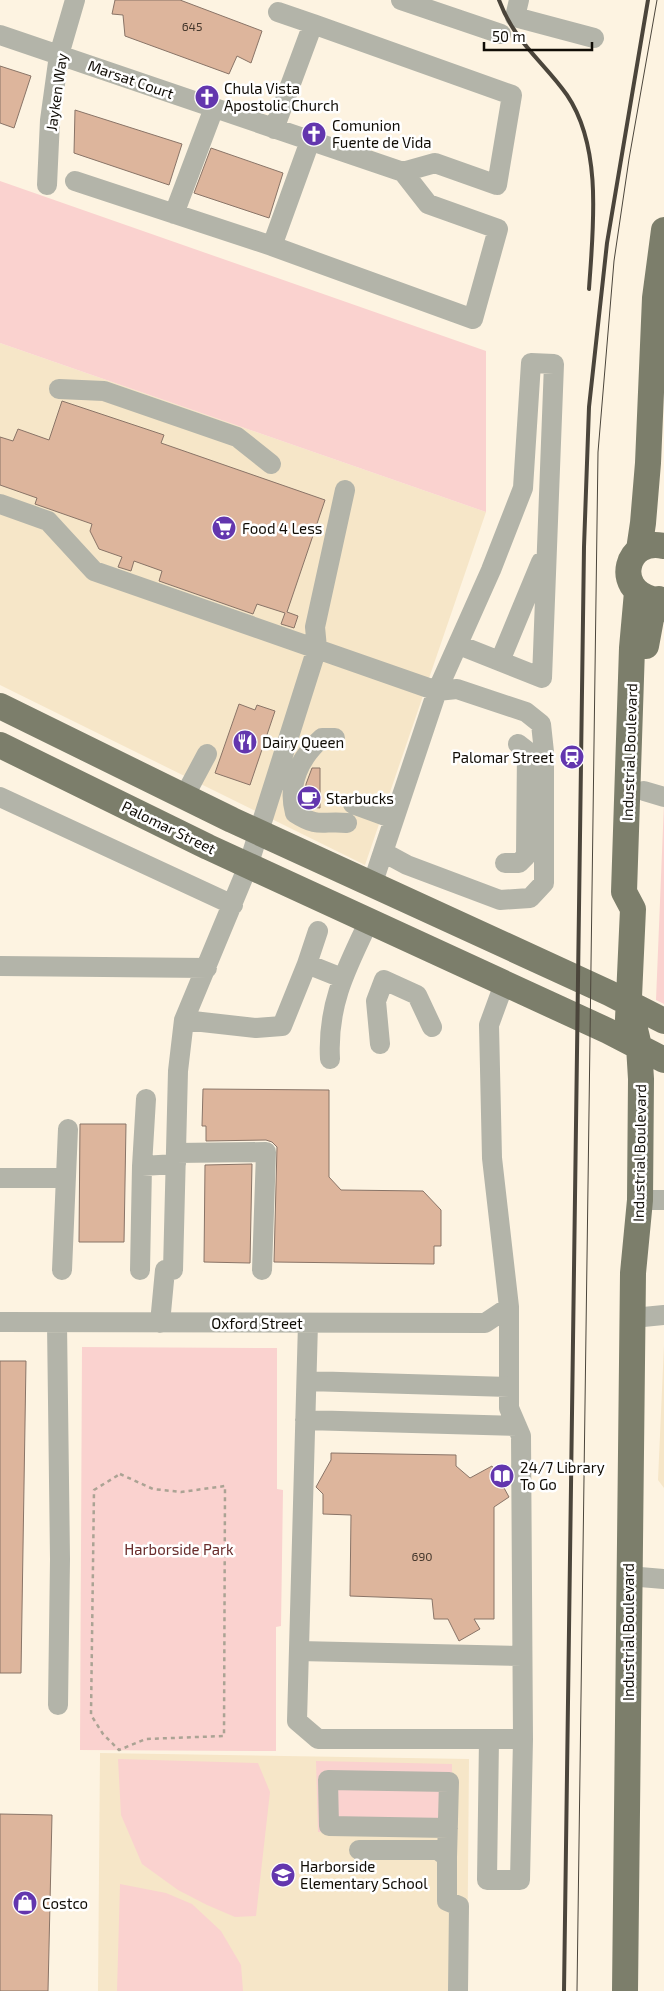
<svg xmlns="http://www.w3.org/2000/svg" width="664" height="1991" viewBox="0 0 664 1991" font-family="'Exo 2',sans-serif">
  <rect width="100%" height="100%" fill="#fdf3e1"/>
  <!-- built -->
  <path fill="#f6e6c8" d="M0,343L486,512L365,865L0,685Z
    M664,1345V1488L658,1480Z
    M100,1753L469,1759L467,1991H98Z"/>
  <!-- green -->
  <path fill="#fad2cf" d="M0,181L486,351V512L0,343Z
    M664,803V1004L656,1000Z
    M82,1347L277,1348V1489L283,1490L281,1626L276,1627V1751L80,1750Z
    M118,1759L258,1763L270,1792L256,1916L235,1917L207,1905L178,1890L142,1864L121,1815Z
    M316,1761L452,1764V1836L318,1832Z
    M120,1884L166,1893L192,1904L221,1931L241,1965L243,1991H117Z"/>
  <!-- building -->
  <path fill="#ddb59c" stroke="#897467" d="M115,0H180L262,31L251,63L237,56L229,74L125,36L123,15L112,14Z
    M0,66L31,76L14,128L0,123Z
    M75,110L182,144L169,185L74,153Z
    M211,148L283,173L269,218L194,193Z
    M62,401L164,435L161,443L325,500L287,612L298,616L294,628L281,624L285,613L257,604L253,614L159,581L162,571L134,561L131,571L118,567L122,557L99,549L90,531L92,524L35,504L37,498L0,485V437L13,441L18,429L49,440Z
    M239,704L255,710L257,705L275,711L250,785L215,773Z
    M312,768H320V808L309,807L305,801L306,784Z
    M203,1089L329,1090V1177L341,1190L423,1191L441,1210V1246H434V1264L274,1262L277,1147L272,1142L266,1140L206,1141V1126H202Z
    M80,1124H126L124,1242H79Z
    M252,1164L250,1263L204,1262L205,1165Z
    M0,1361H26L21,1673H0Z
    M331,1453L456,1455V1466L470,1478L492,1466L509,1497L494,1507V1619H474L480,1629L459,1641L448,1619H434L432,1599L350,1596L351,1515L323,1514V1494L316,1487L331,1460Z
    M0,1814L52,1815L48,1991H0Z"/>
  <g fill="none" stroke-linecap="round" stroke-linejoin="round">
    <!-- path -->
    <path stroke="#aba394" stroke-width="2.5" stroke-dasharray="4 4" stroke-linecap="butt" d="M120,1474L153,1489L181,1492L225,1486L224,1736L146,1739L119,1750L103,1734L91,1715L94,1490Z"/>
    <!-- minor -->
    <path stroke="#b3b4a9" stroke-width="20" d="M401,0L501,34
      M519,0L515,17L594,38
      M278,12L313,24
      M0,35L403,172
      M274,129L313,24L512,95L497,185L435,163L403,172
      M310,141L272,246L473,319L498,229L428,204L403,172
      M75,181L272,246
      M47,185L50,120L59,55L75,0
      M174,214L214,108
      M59,389L104,391L237,437L271,464
      M0,504L48,521L94,571L437,691L457,689L526,712L541,724L544,752V883L530,898L500,900L407,865L383,852
      M500,661L541,562
      M335,738H322C300,757 287,784 295,813C320,829 322,820 347,823
      M644,791L664,797
      M0,797L233,905
      M184,797L207,754
      M353,804L394,819
      M505,863H519L526,856L527,751L518,744
      M372,885L437,691L491,570L523,488L531,363L554,364L542,678L459,645
      M318,931L307,964L342,978
      M307,964L282,1026L256,1028L184,1020L248,866L317,648L315,627L345,490
      M0,966L207,968
      M504,984L489,1025L492,1158L509,1307V1408L521,1436L523,1739
      M380,1044L376,1001L384,980L417,995L432,1027
      M330,1059C327,1005 346,969 369,921
      M146,1099L142,1166L176,1164
      M176,1153L266,1152L262,1270
      M0,1178H66
      M640,1200H664
      M62,1270L68,1129
      M140,1270L142,1166
      M173,1270L178,1071L184,1020
      M633,1318L664,1315
      M0,1322L485,1323L509,1307
      M57,1323L60,1559L58,1705
      M160,1323L165,1270
      M308,1323L297,1721L318,1739H523L520,1880H487L489,1739
      M307,1381L509,1387
      M305,1420L517,1426
      M628,1576L664,1579
      M299,1651L522,1656
      M359,1850H438L447,1857V1901L459,1906L458,1991
      M447,1857L449,1782L328,1780L329,1826L448,1828"/>
    <!-- major -->
    <path stroke="#7c7e6b" stroke-width="26" d="M639,550L643,523L648,463L655,298L664,230
      M652,599C613,589 626,537 664,546
      M646,646L651,619L659,599
      M0,706L232,820L609,993L664,1021
      M0,745L208,847L608,1031L664,1060
      M628,1019L633,909L624,892L632,648L637,592
      M625,1991L633,1273L640,1200L641,1079L639,1046L629,1004"/>
    <!-- tram -->
    <path stroke="#4b453b" stroke-width="1" d="M577,1991L598,452L614,261L629,159L657,0"/>
    <!-- rail -->
    <path stroke="#4b453b" stroke-width="4" d="M499,0C515,43 543,61 567,95C603,148 593,229 589,289
      M564,1991L584,547L589,407L607,243L648,0"/>
  </g>
  <!-- icons -->
  <defs>
    <symbol id="church-disc" viewBox="-11 -11 22 22"><circle r="9.5" fill="#6336ae" stroke="#fff"/><path d="M-1.2-6h2.4v3.5h3.3v2.4h-3.3V6h-2.4V-.1h-3.3v-2.4h3.3Z" fill="#fff"/></symbol>
    <symbol id="supermarket-disc" viewBox="-11 -11 22 22"><circle r="9.5" fill="#6336ae" stroke="#fff"/><path d="M-6-5.5h2.5l.6 2H6L4.5 2H-2.5L-4.4-4H-6ZM-1.5 3.2a1.3 1.3 0 1 0 .1 0ZM3 3.2a1.3 1.3 0 1 0 .1 0Z" fill="#fff"/></symbol>
    <symbol id="restaurant-disc" viewBox="-11 -11 22 22"><circle r="9.5" fill="#6336ae" stroke="#fff"/><path d="M-5-6h1v4h1v-4h1v4h1v-4h1v5L-1.5 .5V6h-2V.5L-5-1ZM5-6V6H3V1.5H1.5Q1.5-4 5-6Z" fill="#fff"/></symbol>
    <symbol id="station-disc" viewBox="-11 -11 22 22"><circle r="9.5" fill="#6336ae" stroke="#fff"/><path d="M-3-6H3Q5-6 5-4V2Q5 4 3 4L4.5 6H3L1.5 4h-3L-3 6H-4.5L-3 4Q-5 4-5 2V-4Q-5-6-3-6ZM-3.5-4v3h7v-3ZM-3.5 1v1.5H-2V1ZM2 1v1.5H3.5V1Z" fill="#fff"/></symbol>
    <symbol id="cafe-disc" viewBox="-11 -11 22 22"><circle r="9.5" fill="#6336ae" stroke="#fff"/><path d="M-5.5-4.5H6V0H3Q3 3.5 0 3.5H-2.5Q-5.5 3.5-5.5 0ZM3-3.2v2h1.7v-2ZM-6 4.5H4V6H-6Z" fill="#fff"/></symbol>
    <symbol id="library-disc" viewBox="-11 -11 22 22"><circle r="9.5" fill="#6336ae" stroke="#fff"/><path d="M-6-4Q-3-5.5-.7-3.5V5Q-3 3-6 4ZM6-4Q3-5.5 .7-3.5V5Q3 3 6 4Z" fill="#fff"/></symbol>
    <symbol id="school-disc" viewBox="-11 -11 22 22"><circle r="9.5" fill="#6336ae" stroke="#fff"/><path d="M0-5L7-2L0 1L-7-2ZM-4 1L0 2.5L4 1V4Q0 6-4 4Z" fill="#fff"/></symbol>
    <symbol id="shop-disc" viewBox="-11 -11 22 22"><circle r="9.5" fill="#6336ae" stroke="#fff"/><path d="M-5-2.5h2.3a2.7 3.5 0 0 1 5.4 0H5L5.5 6h-11ZM-1.5-2.5h3a1.5 2.3 0 0 0-3 0Z" fill="#fff"/></symbol>
  </defs>
  <g fill-rule="evenodd">
    <use href="#church-disc" x="193" y="83" width="28" height="28"/>
    <use href="#church-disc" x="300" y="120" width="28" height="28"/>
    <use href="#supermarket-disc" x="210" y="514" width="28" height="28"/>
    <use href="#restaurant-disc" x="231" y="728" width="28" height="28"/>
    <use href="#station-disc" x="558" y="743" width="28" height="28"/>
    <use href="#cafe-disc" x="295" y="784" width="28" height="28"/>
    <use href="#library-disc" x="488" y="1462" width="28" height="28"/>
    <use href="#school-disc" x="269" y="1861" width="28" height="28"/>
    <use href="#shop-disc" x="11" y="1889" width="28" height="28"/>
  </g>
  <g text-anchor="middle" dominant-baseline="central" stroke-width="5" stroke-linejoin="round" paint-order="stroke">
    <!-- number labels -->
    <g font-size="12" fill="#43362b">
      <text x="192" y="26">645</text>
      <text x="422" y="1556">690</text>
    </g>
    <!-- street labels -->
    <g font-size="15" fill="#100c05" stroke="#fff">
      <text transform="translate(131 79) rotate(19)">Marsat Court</text>
      <text transform="translate(56 92) rotate(-82)">Jayken Way</text>
      <text transform="translate(629 752) rotate(-88)">Industrial Boulevard</text>
      <text transform="translate(169 827) rotate(26)">Palomar Street</text>
      <text transform="translate(639 1153) rotate(-89)">Industrial Boulevard</text>
      <text x="257" y="1323">Oxford Street</text>
      <text transform="translate(628 1632) rotate(-90)">Industrial Boulevard</text>
    </g>
    <!-- poi labels -->
    <g font-size="15" fill="#100c05" stroke="#fff" text-anchor="start">
      <text x="224" y="88">Chula Vista<tspan x="224" dy="17">Apostolic Church</tspan></text>
      <text x="332" y="125">Comunion<tspan x="332" dy="17">Fuente de Vida</tspan></text>
      <text x="242" y="528">Food 4 Less</text>
      <text x="262" y="742">Dairy Queen</text>
      <text x="554" y="757" text-anchor="end">Palomar Street</text>
      <text x="326" y="798">Starbucks</text>
      <text x="520" y="1467">24/7 Library<tspan x="520" dy="17">To Go</tspan></text>
      <text x="300" y="1866">Harborside<tspan x="300" dy="17">Elementary School</tspan></text>
      <text x="42" y="1903">Costco</text>
    </g>
    <!-- park labels -->
    <g font-size="15" fill="#682b2a" stroke="#fff">
      <text x="179" y="1549">Harborside Park</text>
    </g>
  </g>
  <!-- scale -->
  <path d="M484 42v8h108v-8" fill="none" stroke="#100c05" stroke-width="2.5"/>
  <text x="492" y="42" font-size="15" fill="#100c05" stroke="#ffffff" stroke-width="4" paint-order="stroke">50 m</text>
</svg>
